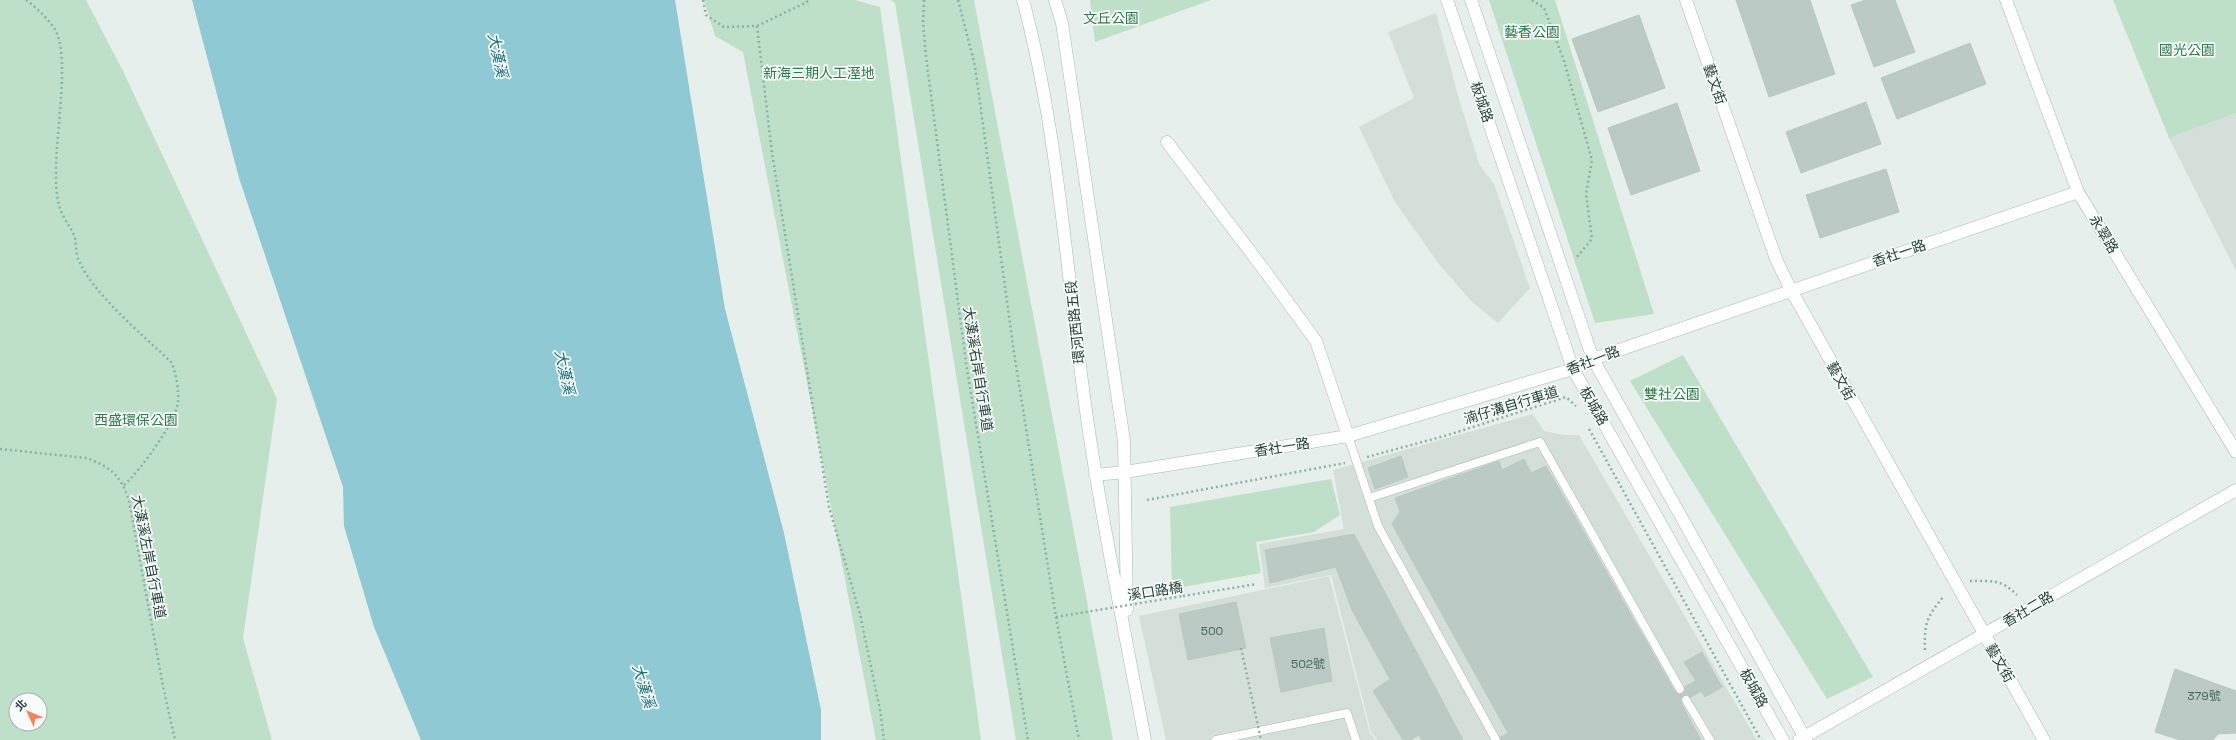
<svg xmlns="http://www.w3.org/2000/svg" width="2236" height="740" viewBox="0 0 2236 740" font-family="'Space Grotesk','Noto Sans TC',sans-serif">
  <rect width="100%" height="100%" fill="#e6efeb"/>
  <!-- built -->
  <path fill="#d4dfda" d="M1436,13L1457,92L1479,164L1494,184L1530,288L1498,323L1472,302L1438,263L1395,202L1359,127L1414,98L1388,32Z
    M2236,113V271L2169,138Z
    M1533,414L1544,431L1564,435H1579L1757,740H1378L1371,732L1331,575L1265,588L1259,544L1344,529L1333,470Z
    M1329,576L1370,733L1376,740H1166L1139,616Z"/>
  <!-- green -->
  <path fill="#bfe0c8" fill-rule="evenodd" d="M0,0H86L123,71L277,399L243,638L272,740H0ZM16,700H40V724H16Z
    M704,0H855L880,7L981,740H876L743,52L715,36Z
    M891,0H974L1113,740H1016L895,3Z
    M1090,0H1211L1095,42Z
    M1489,0H1555L1654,314L1595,323Z
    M2113,0H2236V113L2169,138Z
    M1683,355L1873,677L1827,699L1630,381Z
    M1331,479L1340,515L1314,532L1256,542L1261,573L1172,589L1170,507Z"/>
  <!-- water -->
  <path fill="#8ec9d4" d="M192,0H675L725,309L784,533L821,710V740H421L374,627L344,526L343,487L239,178Z"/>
  <!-- building -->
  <path fill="#bbcac4" stroke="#b8c9c2" d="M1736,0H1810L1835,74L1769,97Z
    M1865,0H1895L1915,52L1874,67L1851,5Z
    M1639,15L1665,88L1598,112L1572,39Z
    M1970,43L1986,84L1897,119L1881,78Z
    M1866,102L1881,144L1801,173L1786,132Z
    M1677,103L1700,171L1631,195L1608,128Z
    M1886,169L1899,212L1820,238L1806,195Z
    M1401,456L1408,477L1375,489L1368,468Z
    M1524,459L1531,473L1546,466L1675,692L1696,681L1684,662L1702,652L1722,687L1705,697L1701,691L1681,703L1701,740H1495L1508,733L1392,524L1400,512L1395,498L1499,461L1502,470Z
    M1354,534L1463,740H1422L1419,735L1410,740H1403L1373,691L1390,679L1352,610L1336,567L1270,583L1265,550Z
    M1236,602L1246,648L1188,660L1179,614Z
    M1324,628L1332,681L1281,692L1270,638Z
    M2175,669L2236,691V733L2218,734L2213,740H2180L2155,732Z"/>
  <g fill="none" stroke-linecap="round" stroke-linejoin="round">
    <defs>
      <path id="service" d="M1348,436L1378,526L1496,740
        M1369,498L1540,442L1680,689
        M1686,700L1710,740
        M1216,740L1347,713L1356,740"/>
      <path id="minor" d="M1686,0L1776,259L1791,290L2044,740
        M2006,0L2078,192L2236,452
        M1167,142L1262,267L1316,341L1348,436
        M1799,740L2236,490"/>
      <path id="tertiary" d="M1023,0C1055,119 1064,243 1080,365C1095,491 1122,615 1145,740
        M1055,0L1062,23L1124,441L1127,610
        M1447,0L1573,369L1783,740
        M1471,0L1593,359L1806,740
        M1095,475L1125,472L1348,436L1573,369L1593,359L2078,192"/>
    </defs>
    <!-- service casing -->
    <use href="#service" stroke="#a8b8b2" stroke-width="9"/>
    <!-- minor casing -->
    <use href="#minor" stroke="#a8b8b2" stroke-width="13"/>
    <!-- tertiary casing -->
    <use href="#tertiary" stroke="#a8b8b2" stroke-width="13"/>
    <!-- path -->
    <path stroke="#86b3a5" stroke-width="2.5" stroke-dasharray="2 3" stroke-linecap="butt" d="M26,0C36,7 47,18 54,28C75,60 47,162 59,205C62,217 69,224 74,235C77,243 75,253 79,261C95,296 143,335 171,362C176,373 179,389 178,402C176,422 140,471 124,485
      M703,0L706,15L724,27L757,26L807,2V0
      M924,0L923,22L926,57L966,363L1028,740
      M958,0L975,66L1014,353L1056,617L1079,740
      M1532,0L1544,8L1564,61L1592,160L1586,194L1592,239L1576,258
      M757,26L772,153L829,507L860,614L880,710L884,740
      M1589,429L1761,740
      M0,449L86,458C110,466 122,477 129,501L163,686L175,740
      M1367,457L1448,435L1566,397L1576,406
      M1147,500L1345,463
      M1970,581C1992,581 2001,579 2017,595
      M1183,596L1257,584
      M1925,650C1924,623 1927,617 1943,597"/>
    <!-- service -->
    <use href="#service" stroke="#fff" stroke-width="8"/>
    <!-- minor -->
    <use href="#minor" stroke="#fff" stroke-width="12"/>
    <!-- tertiary -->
    <use href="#tertiary" stroke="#fff" stroke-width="12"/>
    <!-- path-bridge -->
    <path stroke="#86b3a5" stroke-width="2.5" stroke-dasharray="2 3" stroke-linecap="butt" d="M1056,617L1183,596
      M1241,648L1261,740"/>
  </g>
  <g text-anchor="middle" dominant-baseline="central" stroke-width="3.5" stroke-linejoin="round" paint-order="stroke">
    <!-- number labels -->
    <g font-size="12" fill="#4a645c">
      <text x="1212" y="631">500</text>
      <text x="1308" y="664">502號</text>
      <text x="2204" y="696">379號</text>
    </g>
    <!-- park labels -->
    <g font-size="14" fill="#2d7a4b" stroke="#f7fbf9">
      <text x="1111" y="18">文丘公園</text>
      <text x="1532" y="32">藝香公園</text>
      <text x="2187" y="50">國光公園</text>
      <text x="819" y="73">新海三期人工溼地</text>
      <text x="1672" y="394">雙社公園</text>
      <text x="136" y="420">西盛環保公園</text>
    </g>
    <!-- street labels -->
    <g font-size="14" fill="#24423a" stroke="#f7fbf9">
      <text transform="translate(1715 84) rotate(71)">藝文街</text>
      <text transform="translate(1482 102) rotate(71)">板城路</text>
      <text transform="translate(2104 234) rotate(59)">永翠路</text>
      <text transform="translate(1899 253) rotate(-19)">香社一路</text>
      <text transform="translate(1075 322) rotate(-96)">環河西路五段</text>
      <text transform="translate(1593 360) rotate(-21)">香社一路</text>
      <text transform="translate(978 369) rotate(81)">大漢溪右岸自行車道</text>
      <text transform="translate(1841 381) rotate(61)">藝文街</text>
      <text transform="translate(1511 405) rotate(-17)">湳仔溝自行車道</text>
      <text transform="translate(1594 406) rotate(60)">板城路</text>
      <text transform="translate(1282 447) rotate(-9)">香社一路</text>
      <text transform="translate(149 557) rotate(79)">大漢溪左岸自行車道</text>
      <text transform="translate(1155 591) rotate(-9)">溪口路橋</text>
      <text transform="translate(2028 609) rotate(-30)">香社二路</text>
      <text transform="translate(2000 663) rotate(60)">藝文街</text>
      <text transform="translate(1754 688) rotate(61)">板城路</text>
    </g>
    <!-- water labels -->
    <g font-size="15" font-style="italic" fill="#1c6f80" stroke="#f7fbf9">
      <text transform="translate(498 55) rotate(78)">大漢溪</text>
      <text transform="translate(565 372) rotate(78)">大漢溪</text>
      <text transform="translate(644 686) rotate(73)">大漢溪</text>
    </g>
  </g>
  <!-- north arrow -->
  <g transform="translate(28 712) rotate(314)"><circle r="19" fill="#f7fbf9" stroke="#a3b1ad"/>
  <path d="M0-3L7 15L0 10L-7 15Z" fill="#f4845f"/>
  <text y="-6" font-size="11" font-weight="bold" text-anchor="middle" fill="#24423a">北</text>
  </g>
</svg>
